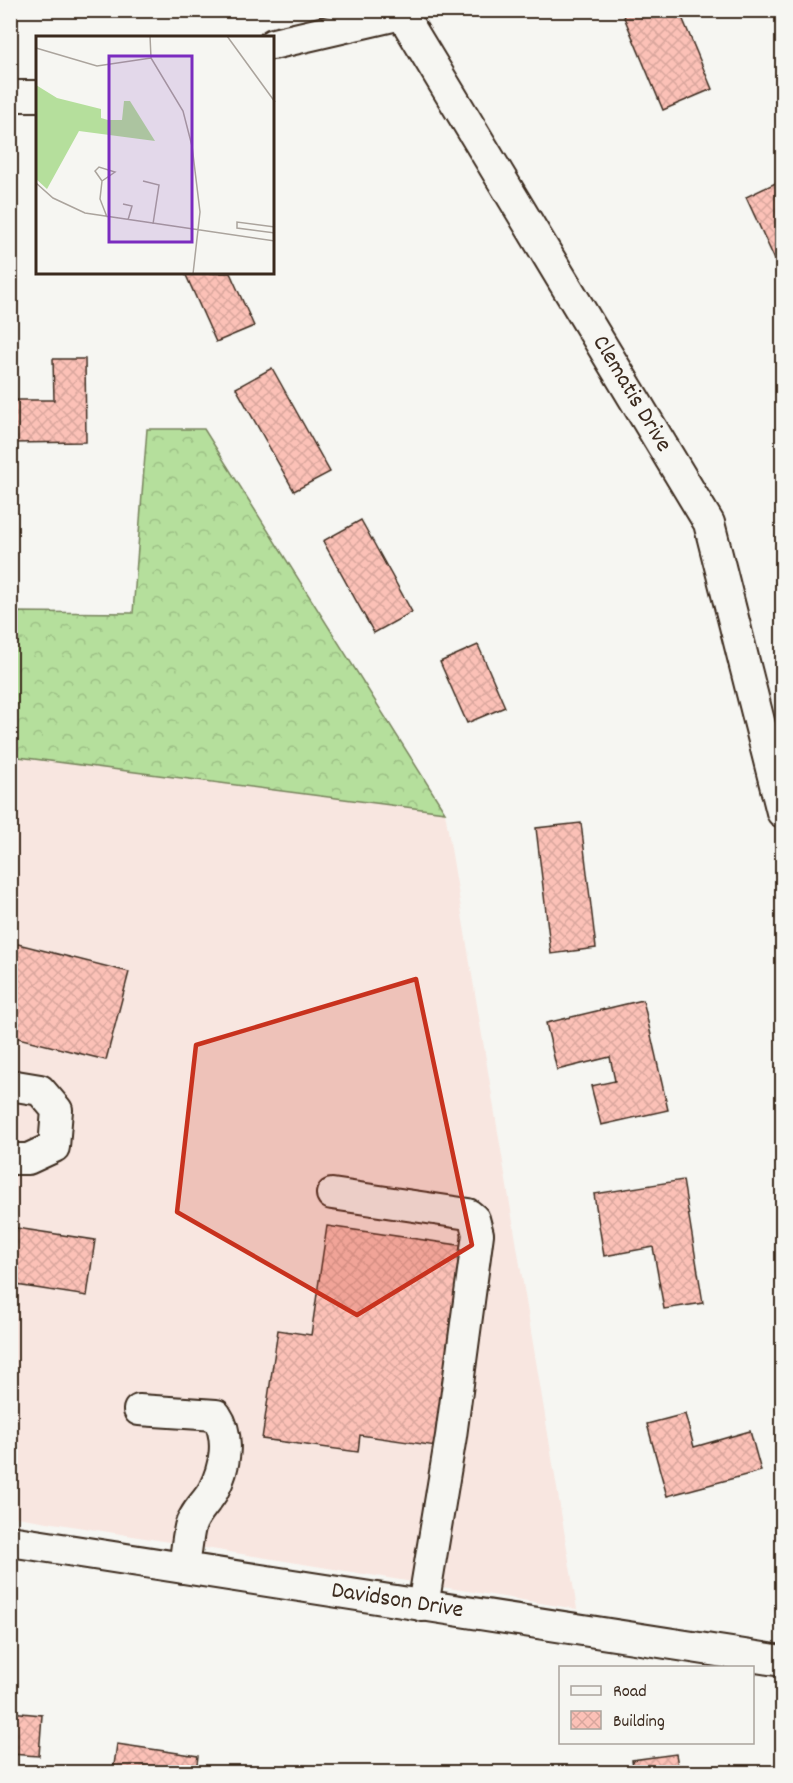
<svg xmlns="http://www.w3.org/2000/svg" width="793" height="1783" viewBox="0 0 793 1783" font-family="Dekko,sans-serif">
  <defs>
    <pattern id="forest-crowns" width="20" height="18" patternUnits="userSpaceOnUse" patternTransform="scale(1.5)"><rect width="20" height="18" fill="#b5df9c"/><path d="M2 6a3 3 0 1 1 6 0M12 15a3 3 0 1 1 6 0" fill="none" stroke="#9dc086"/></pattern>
    <pattern id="building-cross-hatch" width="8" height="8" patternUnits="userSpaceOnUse" patternTransform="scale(1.5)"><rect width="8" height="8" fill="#fcc1b7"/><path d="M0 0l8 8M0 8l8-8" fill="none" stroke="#d9a69d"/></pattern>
  </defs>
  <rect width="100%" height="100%" fill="#f6f6f2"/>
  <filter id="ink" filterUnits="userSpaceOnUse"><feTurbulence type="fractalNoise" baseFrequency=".0167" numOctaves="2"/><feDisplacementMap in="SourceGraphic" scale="12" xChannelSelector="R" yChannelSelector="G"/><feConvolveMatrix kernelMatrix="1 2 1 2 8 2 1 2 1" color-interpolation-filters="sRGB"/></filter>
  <g filter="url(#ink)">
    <!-- built -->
    <path fill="#f8e6e0" d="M10,756L445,812L577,1609L11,1516Z"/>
    <!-- forest -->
    <path fill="url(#forest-crowns)" stroke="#78845d" stroke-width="1.5" d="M147,429H204L445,812L11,756V612L133,613Z"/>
    <!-- building -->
    <path fill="url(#building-cross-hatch)" stroke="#3b2a1e" stroke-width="1.5" d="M621,10H679L712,89L663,110Z
      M782,180V275L746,197Z
      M185,273H230L254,326L216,342Z
      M53,359H85L86,442L10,443V400H54Z
      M272,368L330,472L294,491L236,388Z
      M361,520L412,612L374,633L323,541Z
      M478,645L505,707L467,723L440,662Z
      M581,823L596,948L551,954L536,828Z
      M10,942L129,972L106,1060L10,1036Z
      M643,1000L668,1110L601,1125L591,1086L615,1081L610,1057L557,1070L546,1023Z
      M683,1180L703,1303L664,1309L653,1247L604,1256L594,1194Z
      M327,1226L465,1246L436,1446L360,1435L358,1452L262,1439L278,1330L311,1335Z
      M10,1227L95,1240L87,1296L10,1284Z
      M685,1414L694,1447L750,1431L761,1471L667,1496L647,1424Z
      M10,1712L42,1715L39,1756L10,1754Z
      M117,1744L198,1756L196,1772H113Z
      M676,1754L679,1772H634L632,1760Z
      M300,1766L330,1772H298Z"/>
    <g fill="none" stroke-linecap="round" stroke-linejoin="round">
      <defs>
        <g id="minor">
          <path id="s1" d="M401,10L402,14L709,523L782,812"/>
          <path d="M273,44L402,14"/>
          <path d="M10,96H38"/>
          <path d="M10,1085L40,1090L57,1110L54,1147L28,1159H10"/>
          <path d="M332,1194L468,1214L474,1219L478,1234L451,1436L423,1606"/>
          <path d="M139,1410L216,1415C231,1437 225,1468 213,1491C206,1503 194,1513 190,1527C187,1540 186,1555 184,1568"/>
          <path id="s2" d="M10,1541L782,1661"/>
        </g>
      </defs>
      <!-- minor casing -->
      <use href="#minor" stroke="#3b2a1e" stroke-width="34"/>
      <!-- minor -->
      <use href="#minor" stroke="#f6f6f2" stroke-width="30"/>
    </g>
  </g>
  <!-- marked area -->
  <path fill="#c8321e" fill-opacity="0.2" stroke="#c8321e" stroke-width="4.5" stroke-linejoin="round" d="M416,979L472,1245L357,1315L177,1212L196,1045Z"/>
  <g text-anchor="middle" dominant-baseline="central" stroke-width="6" stroke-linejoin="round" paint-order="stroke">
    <!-- street labels -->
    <g font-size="24" fill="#3b2a1e" stroke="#f6f6f2">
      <text stroke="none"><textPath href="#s1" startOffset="448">Clematis Drive</textPath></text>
      <text stroke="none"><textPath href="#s2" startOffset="392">Davidson Drive</textPath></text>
    </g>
  </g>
  <!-- overview -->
  <g transform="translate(36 36)">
    <rect width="238" height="238" fill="#f6f6f2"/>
    <path d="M0,49L21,62L65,73V82L72,84H86L88,65H94L119,105L43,95L11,153L0,143Z" fill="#b5df9c"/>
    <path fill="none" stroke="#aba49d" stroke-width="1.5" d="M114,0L115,22L147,75L156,110L164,176L157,238M191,0L239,66M0,12L61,30L115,22M66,145L79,136L63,131L59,135L66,145L64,163L71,181M107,145L123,149L117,188M0,147L17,162L49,177L239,205M87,168L96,170L92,184M239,191L201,186V192L239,197"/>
    <path fill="#7b2cbf" fill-opacity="0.15" stroke="#7b2cbf" stroke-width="3" d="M73,20H156V206H73Z"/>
    <rect width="238" height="238" fill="none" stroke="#3b2a1e" stroke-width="3"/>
  </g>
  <!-- margin -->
  <rect width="793" height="1783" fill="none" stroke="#f6f6f2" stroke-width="36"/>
  <rect x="18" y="18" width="757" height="1747" fill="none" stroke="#3b2a1e" stroke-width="2" filter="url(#ink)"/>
  <!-- legend -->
  <rect x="559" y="1666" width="195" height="78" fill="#f6f6f2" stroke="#aba49d" stroke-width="1.5"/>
  <rect x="571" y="1686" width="30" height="9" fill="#f6f6f2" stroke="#aba49d" stroke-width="1.5"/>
  <text x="613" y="1696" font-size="18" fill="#3b2a1e">Road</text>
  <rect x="571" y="1711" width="30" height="18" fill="url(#building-cross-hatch)" stroke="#aba49d" stroke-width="1.5"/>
  <text x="613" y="1726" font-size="18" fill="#3b2a1e">Building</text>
</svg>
